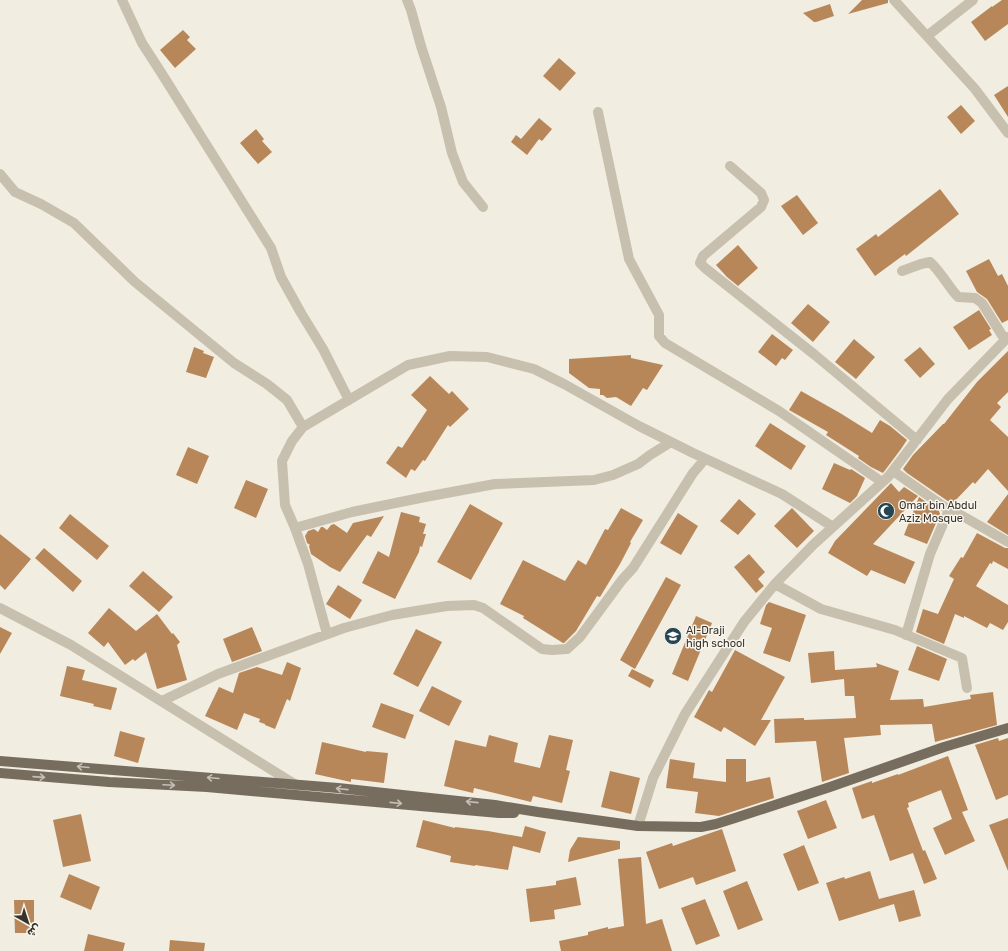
<svg xmlns="http://www.w3.org/2000/svg" width="1008" height="951" viewBox="0 0 1008 951" font-family="Rubik,'Noto Naskh Arabic',sans-serif">
  <rect width="100%" height="100%" fill="#f1ede1"/>
  <!-- building -->
  <path fill="#b88759" d="M862,0H888V3L848,14Z
    M1002,0H1008V24L985,41L971,22L992,6V7Z
    M830,4L834,16L816,22H814L803,13Z
    M183,30L190,37L187,40L196,49L175,68L160,50Z
    M559,58L576,73L560,91L543,76Z
    M1008,86V117L994,95Z
    M961,105L975,121L961,134L947,117Z
    M539,118L552,129L542,141L539,139L527,155L511,142L516,135L521,139Z
    M256,129L264,139L262,141L272,152L258,164L240,143Z
    M940,189L959,214L906,256L905,254L875,276L856,249L876,234L878,237Z
    M797,195L818,223L803,235L781,206Z
    M738,245L758,268L738,286L727,277L716,265Z
    M989,259L998,276L1002,274L1008,286V320L1002,323L987,299L977,292L966,271Z
    M808,304L830,322L813,342L791,323Z
    M979,310L991,329L989,330L992,335L969,350L953,327Z
    M772,334L793,350L785,360L782,358L776,366L758,352Z
    M854,339L875,357L856,379L835,362Z
    M194,347L204,351L203,353L214,357L206,378L186,372Z
    M920,347L935,364L920,378L904,360Z
    M1008,351V392L997,403L1001,407L990,420L1008,437V491L988,469L975,484L973,482L952,504L907,473L903,469L913,455L943,424H944L977,382Z
    M631,355V358L663,365L647,390L643,388L631,406L616,397L607,398L603,395H600V389L589,388L569,373V359Z
    M430,376L449,394L452,391L469,409L450,427L448,425L425,461L423,460L415,471L411,469L406,478L386,463L398,446L402,448L427,410L411,395Z
    M801,391L840,413L872,433L880,420L890,426L907,440L901,449L883,473L871,467L858,458L859,456L826,435L828,432L789,410Z
    M770,423L806,446L791,470L755,446Z
    M188,447L209,456L197,484L176,475Z
    M834,463L850,470L851,469L865,478L857,496L850,503L822,489Z
    M246,480L268,489L256,518L234,508Z
    M891,483L899,492L904,487L918,496L873,544L915,562L905,584L871,570L867,576L828,553L835,541Z
    M1008,494V535L987,522Z
    M919,497L939,511L940,514L927,544L904,535Z
    M739,499L756,514L738,535L720,521Z
    M470,504L503,523L471,580L437,562Z
    M621,508L643,520L630,542L631,543L620,564L600,597L597,596L576,631L564,643H563L523,618L524,616L500,604L523,560L565,581L578,560L586,565L605,529L608,530Z
    M792,508L814,531L797,548L774,526Z
    M401,512L420,517L419,522L426,524L423,534H426L422,547L420,546L419,552L395,599L362,583L378,551L389,557Z
    M678,513L698,526L681,555L660,543Z
    M70,514L109,546L97,560L59,528Z
    M384,516L371,537L367,535L340,572L330,567L311,554L309,546L310,545L307,543L305,536L308,531L314,529L318,532L321,527H323L327,530L331,525L334,524L347,533L353,523Z
    M977,533L1005,548H1008V569L993,561L992,564L990,563L976,586L1008,605V622L1003,630L990,623L987,628L964,616V618L955,614L944,644L916,632L923,609L938,614L954,579L949,576L961,557L963,558Z
    M0,534L31,559L5,590L0,585Z
    M44,548L82,581L73,592L35,558Z
    M749,554L765,572L758,579L764,586L756,593L734,567Z
    M143,571L173,597L159,612L129,586Z
    M666,577L681,585L635,669L620,660Z
    M338,585L362,600L350,619L326,604Z
    M769,602L806,615L790,662L763,653L772,628L760,624L766,605Z
    M109,608L136,631L157,614L172,634L173,633L180,642L177,645L187,680L157,689L146,652L135,661L133,659L125,665L108,642L104,647L88,633Z
    M696,616L712,623L688,681L672,674Z
    M0,627L12,633L0,654Z
    M252,627L262,651L232,662L223,639Z
    M416,629L442,642L418,687L393,674Z
    M917,646L947,659L939,681L908,670Z
    M735,650L785,677L761,720H771L755,746L724,727L721,732L694,717L709,690L712,692Z
    M834,651L835,670L877,667L876,663L899,671L890,700L923,699L924,707L971,699L970,695L993,692L997,725L935,742L932,724L880,725L881,735L844,738L849,773L822,782L816,741L775,743L774,719L804,718V720L856,718L854,696H845L844,679L811,683L808,653Z
    M287,662L301,668L290,701L287,699L275,729L265,725V724L259,722L260,719L244,713L237,730L205,716L219,687L233,693L239,673L257,667L282,675Z
    M67,666L85,670L82,680L117,688L111,710L93,706L94,704L60,696Z
    M632,669L654,680L650,688L628,676Z
    M432,686L462,701L449,726L419,711Z
    M381,703L414,715L405,739L372,727Z
    M120,731L145,738L138,763L114,756Z
    M489,735L518,743L514,762L540,768L549,735L573,740L566,770L570,771L562,803L533,796L531,802L474,788L473,793L444,786L455,740L486,747Z
    M998,738L999,741L1008,738V795L996,800L975,745Z
    M322,742L366,752V751L388,753L384,783L351,779V782L315,774Z
    M948,756L968,810L962,812L975,841L945,855L933,828L952,819L941,790L908,803L909,807L907,808L923,851L925,850L937,879L924,884L913,853L890,861L874,815L862,819L852,788L872,781V783L898,774V775Z
    M670,759L695,763L693,778L726,782V759H746V782L770,777L774,798L719,816L695,813L698,792L666,788Z
    M610,771L640,778L631,814L601,807Z
    M826,800L837,828L808,839L797,811Z
    M81,814L91,861L63,867L53,820Z
    M1008,818V871L989,825Z
    M423,820L455,828V827L488,831L522,837L525,826L546,832L540,853L513,846L508,870L475,865V866L450,862L451,856L416,847Z
    M722,829L736,871L696,885L693,877L659,889L646,852L672,843L673,846Z
    M578,837L620,841V849L568,862L570,850Z
    M804,845L819,883L798,891L783,854Z
    M641,857L646,924L662,919L672,951H561L559,941L588,935V932L608,927V929L624,926L618,859Z
    M870,871L879,899L914,890L921,916L899,922L894,904L839,921L826,883L844,877L845,879Z
    M69,874L100,887L91,910L60,897Z
    M576,877L581,905L554,910L555,919L530,922L526,889L556,885V881Z
    M747,881L763,920L738,930L723,891Z
    M705,899L720,936L696,945L681,908Z
    M14,900H34V933H15Z
    M88,934L125,943L123,951H84Z
    M170,940L205,943L204,951H169Z"/>
  <g fill="none" stroke-linecap="round" stroke-linejoin="round">
    <!-- minor -->
    <path stroke="#c8c0ae" stroke-width="10" d="M122,0L142,43L162,74L271,248L281,277L301,313L323,349L349,400
      M407,0L411,10L421,46L441,107L452,153L463,182L483,207
      M894,0L975,89L1008,133
      M927,36L973,0
      M598,112L629,259L659,315V336L665,343L779,411L882,482
      M730,166L761,193L764,200L761,207L703,256L700,263L705,268L815,355L917,440
      M0,174L15,192L41,204L74,223L135,282L234,363L267,384L287,400L303,427
      M902,271L921,264L930,262C941,272 948,286 958,297L975,298L982,303L1005,340
      M893,471L949,510
      M295,528L285,505L282,461L292,441L303,427L408,365L450,356L487,357L534,369L564,384L639,426L693,453L782,494L833,527
      M775,584L821,609L895,630L962,658L967,688
      M0,608L71,645L296,785
      M327,634L308,564L295,528L352,512L425,497L495,484L594,480L613,475L638,464L650,455L671,442
      M906,635L930,554L949,510L959,514L1008,542
      M162,701L218,674L344,628L392,615L422,610L447,606L474,605L483,608L542,649L552,650L567,649L580,637L622,580L633,568L693,473L705,459
      M638,826L653,778L685,714L744,622L775,584L813,545L888,477L948,399L1008,337"/>
    <!-- major -->
    <path stroke="#776d5f" stroke-width="10" d="M0,761L338,788L495,805L538,812L638,826L701,827L716,824L735,818L830,787L944,747L1008,728
      M0,773L109,782L207,787L499,813H514"/>
  </g>
  <!-- one-way arrows -->
  <defs><path id="oneway-shaft" d="M-6 0H5M1.5-3L5.5 0L1.5 3" fill="none" stroke-width="1.6" stroke-linecap="round" stroke-linejoin="round"/></defs>
  <g stroke="#c5bfb5">
    <use href="#oneway-shaft" transform="translate(83 767) rotate(-175)"/>
    <use href="#oneway-shaft" transform="translate(39 777) rotate(4)"/>
    <use href="#oneway-shaft" transform="translate(213 778) rotate(-175)"/>
    <use href="#oneway-shaft" transform="translate(169 785) rotate(3)"/>
    <use href="#oneway-shaft" transform="translate(342 789) rotate(-174)"/>
    <use href="#oneway-shaft" transform="translate(472 802) rotate(-174)"/>
    <use href="#oneway-shaft" transform="translate(396 803) rotate(6)"/>
  </g>
  <!-- icons -->
  <defs>
    <symbol id="mosque-disc" viewBox="-11 -11 22 22"><circle r="9.5" fill="#264654" stroke="#f9f6ee"/><path d="M3.5-4.9A6 6 0 1 0 3.5 4.9A5 5 0 1 1 3.5-4.9Z" fill="#fff"/></symbol>
    <symbol id="school-disc" viewBox="-11 -11 22 22"><circle r="9.5" fill="#264654" stroke="#f9f6ee"/><path d="M0-5L7-2L0 1L-7-2ZM-4 1L0 2.5L4 1V4Q0 6-4 4Z" fill="#fff"/></symbol>
  </defs>
  <g fill-rule="evenodd">
    <use href="#mosque-disc" x="876" y="501" width="20" height="20"/>
    <use href="#school-disc" x="663" y="626" width="20" height="20"/>
  </g>
  <g text-anchor="middle" dominant-baseline="central" stroke-width="3" stroke-linejoin="round" paint-order="stroke">
    <!-- poi labels -->
    <g font-size="11" fill="#37322c" stroke="#f9f6ee" text-anchor="start">
      <text x="899" y="505">Omar bin Abdul<tspan x="899" dy="13">Aziz Mosque</tspan></text>
      <text x="686" y="630">Al-Draji<tspan x="686" dy="13">high school</tspan></text>
    </g>
  </g>
  <!-- north arrow -->
  <g transform="translate(28 923) rotate(141)" stroke="#f9f6ee" stroke-width="3" paint-order="stroke">
  <path d="M0-3L7 15L0 10L-7 15Z" fill="#37322c"/>
  <text y="-6" font-size="11" font-weight="bold" text-anchor="middle" fill="#37322c">ش</text>
  </g>
</svg>
